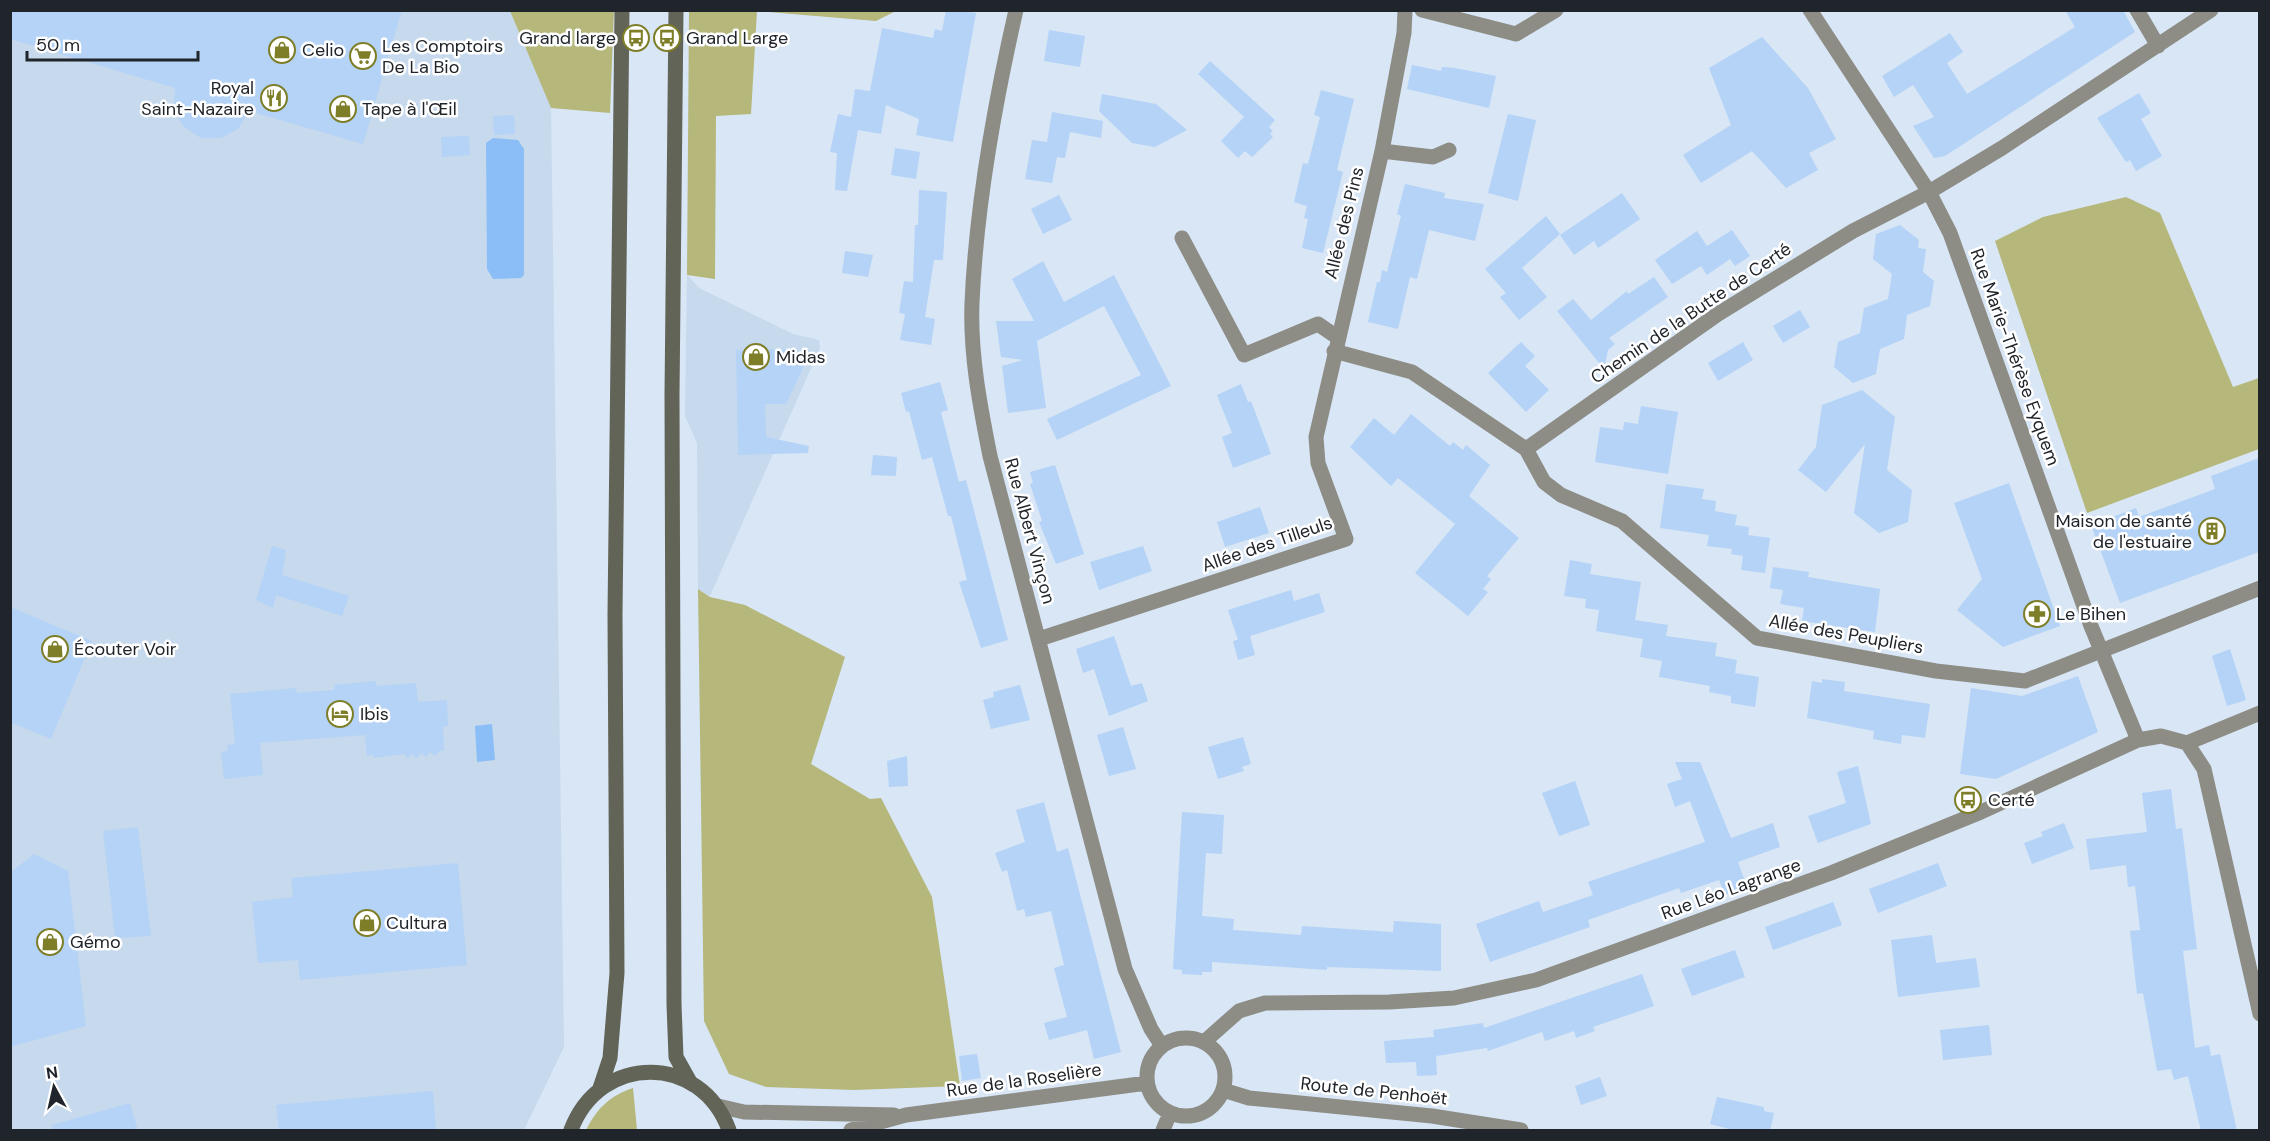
<svg xmlns="http://www.w3.org/2000/svg" width="2270" height="1141" viewBox="0 0 2270 1141" font-family="'DM Sans',sans-serif">
  <rect width="100%" height="100%" fill="#d8e6f6"/>
  <!-- built -->
  <path fill="#c6d9ed" d="M10,11H510L551,108L564,1047L524,1130H11Z
    M687,275L699,288L793,334L819,340L820,348L710,596L698,589L697,443L685,416Z"/>
  <!-- green -->
  <path fill="#b5b77b" d="M510,11H614L610,113L551,108Z
    M689,11H896L876,21L757,11L751,114L716,116L715,279L687,275Z
    M2126,197L2160,213L2233,387L2259,378V449L2087,513L1995,241L2043,217Z
    M698,589L710,597L745,605L845,657L811,764L870,799L881,798L932,897L960,1086L854,1090L766,1087L729,1074L704,1021Z
    M633,1088L637,1130H586C597,1109 609,1096 633,1088Z"/>
  <!-- water -->
  <path fill="#8bbef7" d="M493,138L518,140L524,149V275L521,278L493,279L487,269L486,143Z
    M492,724L495,760L477,762L475,726Z"/>
  <!-- building -->
  <path fill="#b4d3f6" d="M10,10H402L363,144L249,111L238,129L221,138H201L183,126L174,110L175,88L10,39Z
    M946,10L976,13L953,142L916,135L919,119L886,105L881,134L858,130L847,191L835,190L837,153L830,152L838,114L851,117L855,89L870,91L882,28L933,38L935,29L942,31Z
    M2065,10H2123L2135,32L1945,156L1934,158L1913,126L1934,117L1913,85L1894,97L1882,76L1950,33L1963,52L1947,63L1967,94L2075,27Z
    M1049,30L1085,36L1080,67L1044,61Z
    M1762,37L1808,88L1836,139L1809,153L1818,170L1786,188L1752,151L1701,183L1683,155L1731,125L1709,68Z
    M1210,61L1275,120L1269,127L1273,131L1270,134L1273,137L1252,157L1245,151L1238,158L1221,141L1244,117L1198,74Z
    M1412,65L1441,71L1442,67L1455,68L1496,76L1489,108L1407,89Z
    M1321,90L1354,99L1337,170L1343,172L1323,253L1302,248L1308,219L1304,218L1307,206L1294,202L1303,163L1308,164L1320,117L1314,115Z
    M2139,93L2151,113L2141,119L2162,156L2136,171L2130,160L2126,162L2097,118Z
    M1102,94L1156,104L1187,130L1155,147L1132,143L1099,111Z
    M1052,112L1103,121L1101,138L1070,132L1065,158L1057,157L1052,183L1025,179L1032,140L1047,142Z
    M1508,114L1536,120L1518,201L1488,193Z
    M514,115L515,134L494,135L493,116Z
    M469,136L470,155L442,157L441,137Z
    M895,148L920,152L916,179L891,175Z
    M1405,184L1445,193L1444,198L1484,204L1475,241L1429,230L1417,279L1410,277L1398,329L1368,322L1377,282H1380L1382,270L1387,272L1401,216L1397,214Z
    M919,190L947,192L943,260H934L925,317L935,319L931,345L900,340L905,314L899,313L904,281L913,282L915,225H918Z
    M1622,193L1640,219L1598,248L1594,241L1574,255L1560,235Z
    M1059,195L1072,220L1043,234L1031,209Z
    M1546,216L1560,234L1522,268L1547,297L1519,320L1500,297L1506,293L1485,269Z
    M1900,225L1919,240L1918,248L1926,249L1923,272L1934,281L1930,306L1907,315L1904,339L1880,349L1876,374L1853,383L1834,367L1838,342L1860,333L1864,308L1888,299L1892,274L1873,259L1876,234Z
    M1732,230L1750,256L1735,266L1730,259L1707,275L1701,266L1672,284L1655,260L1697,231L1707,246Z
    M845,251L873,255L868,277L842,273Z
    M1043,261L1064,302L1114,275L1171,386L1057,440L1047,419L1141,375L1104,306L1037,341L1046,408L1008,413L1002,366L1023,360L1001,357L996,321H1034L1012,279Z
    M1654,277L1668,297L1609,338L1615,344L1608,350L1604,369L1557,311L1573,299L1591,320L1627,291L1628,294Z
    M1800,310L1810,327L1783,343L1773,326Z
    M1521,342L1535,356L1525,366L1549,390L1526,412L1488,373Z
    M1743,342L1753,360L1718,381L1708,363Z
    M791,349L792,362L804,366L786,404H765L766,437L809,446L808,453L738,455L736,350Z
    M940,382L948,410L941,412L959,482L966,480L1008,640L981,648L959,582L967,580L951,516H948L932,457L922,460L909,411L906,412L901,393Z
    M1241,384L1248,402L1251,401L1271,454L1233,468L1222,437L1232,433L1217,395Z
    M1862,390L1895,417L1887,470L1912,490L1908,522L1879,533L1854,513L1865,444L1826,492L1798,470L1816,447L1822,405Z
    M1641,406L1678,412L1668,474L1595,462L1600,427L1623,430L1624,422L1638,424Z
    M1411,414L1450,446L1453,442L1463,450L1466,445L1490,465L1469,496L1519,538L1487,576L1491,579L1483,589L1488,592L1468,616L1415,573L1455,524L1398,478L1391,486L1350,447L1374,418L1394,435Z
    M873,455L897,457L896,476L871,475Z
    M2259,458V552L2120,603L2091,525L2136,508L2139,517L2215,489L2211,476Z
    M1055,465L1084,554L1056,564L1039,522L1042,521L1030,484L1033,483L1030,472Z
    M2009,483L2060,626L2003,647L1957,610L1982,579L1954,503Z
    M1666,484L1704,489L1702,499L1716,501L1715,511L1737,515L1735,525L1749,527L1748,535L1770,538L1765,573L1741,570L1743,556L1731,554L1732,549L1707,546L1709,535L1660,528Z
    M1260,507L1269,533L1225,547L1217,522Z
    M272,546L286,550L282,575L349,596L342,616L276,595L273,608L256,600Z
    M1143,546L1152,571L1099,590L1090,562Z
    M1570,560L1592,564L1590,574L1641,582L1635,620L1668,625L1666,636L1717,643L1715,656L1737,660L1735,673L1759,677L1755,707L1731,703V696L1709,692L1710,686L1659,677L1662,661L1640,657L1643,639L1596,631L1599,610L1585,608L1586,599L1564,596Z
    M1773,567L1809,572L1808,577L1880,589L1875,632L1802,621L1804,608L1780,604L1783,590L1770,588Z
    M1291,590L1294,601L1319,593L1325,612L1238,640L1228,610Z
    M10,607L92,641L51,739L10,722Z
    M1114,636L1131,686L1142,683L1148,701L1109,716L1094,669L1083,673L1076,649Z
    M1250,636L1255,655L1238,660L1233,641Z
    M2230,649L2246,700L2227,706L2212,656Z
    M2078,676L2098,732L1996,779L1960,774L1971,688L2022,696Z
    M1822,679L1845,682L1844,691L1930,704L1925,738L1902,735L1901,744L1873,739L1874,731L1807,718L1812,681L1822,683Z
    M376,681V686L416,683L418,702L447,700L448,726L443,727L444,751H439L435,756L430,752L426,757L421,753L417,758L411,754L408,759L404,754L374,758L373,755L367,756L365,735L260,743L263,775L224,779L221,752L228,751L227,745L235,744L230,694L296,688L297,693L334,690V685Z
    M1020,685L1030,720L991,729L983,700L994,697L993,692Z
    M1123,727L1136,769L1109,776L1097,735Z
    M1243,737L1251,764L1242,767L1244,771L1218,779L1208,747Z
    M907,756L908,786L889,787L887,761Z
    M1675,762H1700L1731,838L1773,823L1780,847L1738,862L1747,887L1725,895L1719,880L1681,893L1679,888L1588,920L1590,927L1490,962L1476,924L1539,901L1543,912L1593,895L1588,882L1705,842L1690,801L1675,807L1667,784L1682,779Z
    M1858,766L1871,824L1818,843L1808,816L1846,803L1837,772Z
    M1575,781L1590,825L1559,836L1542,793Z
    M2171,789L2176,829L2182,828L2197,949L2183,951L2195,1048L2209,1045L2211,1056L2220,1054L2237,1131H2201L2188,1076L2174,1080L2171,1069L2157,1071L2143,993L2137,994L2130,931L2140,930L2135,886L2128,887L2126,865L2090,870L2086,839L2147,832L2142,793Z
    M1044,802L1057,852L1068,848L1121,1052L1094,1059L1087,1030L1049,1040L1044,1023L1067,1017L1054,968L1064,965L1051,911L1026,917L1024,909L1017,911L1007,870L1002,872L995,853L1025,842L1016,810Z
    M1182,812L1224,815L1222,854L1206,853L1202,916L1234,919L1233,930L1301,935L1302,926L1393,932L1394,921L1441,924V971L1327,967V970L1212,962V972H1202V975L1182,974V970L1173,969Z
    M2064,823L2074,848L2032,864L2024,843L2043,836L2041,832Z
    M138,827L151,936L115,938L103,831Z
    M34,854L68,871L86,1026L10,1047V873Z
    M458,863L467,965L300,980L298,960L258,963L252,902L293,897L291,878Z
    M1938,863L1947,886L1878,913L1869,889Z
    M1833,902L1842,925L1773,950L1765,927Z
    M1932,935L1936,963L1976,958L1980,987L1898,997L1891,940Z
    M1735,950L1745,977L1692,996L1681,969Z
    M1642,974L1654,1006L1593,1027L1595,1031L1576,1038L1574,1031L1545,1041L1542,1032L1488,1051L1487,1048L1436,1056L1437,1075L1417,1076L1416,1062L1386,1063L1384,1041L1434,1037L1433,1030L1483,1023L1484,1028Z
    M1989,1025L1992,1055L1943,1060L1940,1030Z
    M977,1054L981,1078L962,1081L959,1056Z
    M1600,1077L1607,1096L1581,1105L1575,1086Z
    M433,1091L436,1131H279L276,1105Z
    M1717,1097L1764,1107V1111L1774,1113L1770,1131H1737L1710,1124Z
    M130,1103L138,1131H53L52,1125Z"/>
  <g fill="none" stroke-linecap="round" stroke-linejoin="round">
    <!-- minor -->
    <path stroke="#8d8d85" stroke-width="15" d="M1016,10C995,102 976,209 972,303C970,354 980,406 990,456L1125,969L1151,1029L1162,1046
      M1422,10L1516,34L1556,10
      M1810,10L1929,192L1950,233L2091,626L2138,740
      M2137,10L2158,46
      M1382,151L1404,33L1405,10
      M1182,238L1244,355L1318,324L1337,337
      M1334,351L1412,372L1526,449L1718,314L1853,231L1929,192L2002,148L2211,10
      M1526,449L1544,482L1561,495L1622,521L1757,638L1936,671L2025,681L2260,588
      M1039,639L1346,539L1318,463L1316,437L1382,151L1433,157L1449,150
      M2187,743L2204,769L2260,1014
      M1147 1077a39 39 0 1 1 78 0a39 39 0 1 1-78 0Z
      M1204,1042L1239,1011L1265,1003L1389,1002L1454,998L1536,980L1831,873L1981,812L2138,740L2161,736L2187,743L2260,713
      M1223,1090L1249,1098L1432,1116L1521,1130
      M718,1106L744,1112L894,1115
      M851,1130L906,1115L1147,1083
      M1163,1130L1170,1113"/>
    <!-- secondary -->
    <path stroke="#636458" stroke-width="15" d="M676,10L672,395L674,1004L676,1057L690,1082
      M600,1088L610,1058L617,973L615,615L622,10
      M571,1130C600,1053 701,1053 729,1130"/>
  </g>
  <!-- icons -->
  <defs>
    <symbol id="bus-ring" viewBox="-11 -11 22 22"><circle r="9.5" fill="#fff" stroke="#7d7e27" stroke-width="1.5"/><path d="M-5-6H5V4H4V6H2V4H-2V6H-4V4H-5ZM-3.5-4V0h7V-4ZM-3.5 1.2v1.5H-2V1.2ZM2 1.2v1.5H3.5V1.2Z" fill="#7d7e27"/></symbol>
    <symbol id="shop-ring" viewBox="-11 -11 22 22"><circle r="9.5" fill="#fff" stroke="#7d7e27" stroke-width="1.5"/><path d="M-5-2.5h2.3a2.7 3.5 0 0 1 5.4 0H5L5.5 6h-11ZM-1.5-2.5h3a1.5 2.3 0 0 0-3 0Z" fill="#7d7e27"/></symbol>
    <symbol id="supermarket-ring" viewBox="-11 -11 22 22"><circle r="9.5" fill="#fff" stroke="#7d7e27" stroke-width="1.5"/><path d="M-6-5.5h2.5l.6 2H6L4.5 2H-2.5L-4.4-4H-6ZM-1.5 3.2a1.3 1.3 0 1 0 .1 0ZM3 3.2a1.3 1.3 0 1 0 .1 0Z" fill="#7d7e27"/></symbol>
    <symbol id="restaurant-ring" viewBox="-11 -11 22 22"><circle r="9.5" fill="#fff" stroke="#7d7e27" stroke-width="1.5"/><path d="M-5-6h1v4h1v-4h1v4h1v-4h1v5L-1.5 .5V6h-2V.5L-5-1ZM5-6V6H3V1.5H1.5Q1.5-4 5-6Z" fill="#7d7e27"/></symbol>
    <symbol id="building-ring" viewBox="-11 -11 22 22"><circle r="9.5" fill="#fff" stroke="#7d7e27" stroke-width="1.5"/><path d="M-4-6H4V6H1V3H-1V6H-4ZM-2.5-4.3h1.7v1.8h-1.7ZM.8-4.3h1.7v1.8H.8ZM-2.5-1h1.7V.8h-1.7ZM.8-1h1.7V.8H.8Z" fill="#7d7e27"/></symbol>
    <symbol id="pharmacy-ring" viewBox="-11 -11 22 22"><circle r="9.5" fill="#fff" stroke="#7d7e27" stroke-width="1.5"/><path d="M-2-6h4v4h4v4h-4v4h-4v-4h-4v-4h4Z" fill="#7d7e27"/></symbol>
    <symbol id="hotel-ring" viewBox="-11 -11 22 22"><circle r="9.5" fill="#fff" stroke="#7d7e27" stroke-width="1.5"/><path d="M-6-4.5h1.5V1H6V5H4.5V3h-9V5H-6ZM-4 0a1.8 1.8 0 1 1 3.6 0ZM.5 0V-2.5h3Q6-2.5 6 0Z" fill="#7d7e27"/></symbol>
  </defs>
  <g fill-rule="evenodd">
    <use href="#bus-ring" x="621" y="23" width="30" height="30"/>
    <use href="#bus-ring" x="652" y="23" width="30" height="30"/>
    <use href="#shop-ring" x="267" y="35" width="30" height="30"/>
    <use href="#supermarket-ring" x="348" y="41" width="30" height="30"/>
    <use href="#restaurant-ring" x="259" y="83" width="30" height="30"/>
    <use href="#shop-ring" x="328" y="94" width="30" height="30"/>
    <use href="#shop-ring" x="741" y="342" width="30" height="30"/>
    <use href="#building-ring" x="2197" y="516" width="30" height="30"/>
    <use href="#pharmacy-ring" x="2022" y="599" width="30" height="30"/>
    <use href="#shop-ring" x="40" y="634" width="30" height="30"/>
    <use href="#hotel-ring" x="325" y="699" width="30" height="30"/>
    <use href="#bus-ring" x="1953" y="785" width="30" height="30"/>
    <use href="#shop-ring" x="352" y="908" width="30" height="30"/>
    <use href="#shop-ring" x="35" y="927" width="30" height="30"/>
  </g>
  <g text-anchor="middle" dominant-baseline="central" stroke-width="5" stroke-linejoin="round" paint-order="stroke">
    <!-- poi labels -->
    <g font-size="18" fill="#20252b" stroke="#fff" text-anchor="start">
      <text x="616" y="38" text-anchor="end">Grand large</text>
      <text x="686" y="38">Grand Large</text>
      <text x="382" y="46">Les Comptoirs<tspan x="382" dy="21">De La Bio</tspan></text>
      <text x="302" y="50">Celio</text>
      <text x="254" y="88" text-anchor="end">Royal<tspan x="254" dy="21">Saint-Nazaire</tspan></text>
      <text x="362" y="109">Tape à l'Œil</text>
      <text x="776" y="357">Midas</text>
      <text x="2192" y="521" text-anchor="end">Maison de santé<tspan x="2192" dy="21">de l'estuaire</tspan></text>
      <text x="2056" y="614">Le Bihen</text>
      <text x="74" y="649">Écouter Voir</text>
      <text x="360" y="714">Ibis</text>
      <text x="1988" y="800">Certé</text>
      <text x="386" y="923">Cultura</text>
      <text x="70" y="942">Gémo</text>
    </g>
    <!-- street labels -->
    <g font-size="18" fill="#20252b" stroke="#fff">
      <text transform="translate(1344 223) rotate(-76)">Allée des Pins</text>
      <text transform="translate(1691 313) rotate(-34)">Chemin de la Butte de Certé</text>
      <text transform="translate(2015 357) rotate(70)">Rue Marie-Thérèse Eyquem</text>
      <text transform="translate(1030 531) rotate(75)">Rue Albert Vinçon</text>
      <text transform="translate(1267 544) rotate(-19)">Allée des Tilleuls</text>
      <text transform="translate(1846 634) rotate(10)">Allée des Peupliers</text>
      <text transform="translate(1731 889) rotate(-20)">Rue Léo Lagrange</text>
      <text transform="translate(1024 1080) rotate(-8)">Rue de la Roselière</text>
      <text transform="translate(1374 1091) rotate(6)">Route de Penhoët</text>
    </g>
  </g>
  <!-- border -->
  <rect width="2270" height="1141" fill="none" stroke="#20252b" stroke-width="24"/>
  <!-- north arrow -->
  <g transform="translate(54 1087) rotate(352)" stroke="#ffffff" stroke-width="4.5" paint-order="stroke">
  <path d="M0-4.5L10 22L0 15L-10 22Z" fill="#20252b"/>
  <text y="-9" font-size="16" font-weight="bold" text-anchor="middle" fill="#20252b">N</text>
  </g>
  <!-- scale -->
  <path d="M27 51v9h171v-9" fill="none" stroke="#20252b" stroke-width="3"/>
  <text x="36" y="51" font-size="18" fill="#20252b" stroke="#ffffff" stroke-width="4.5" paint-order="stroke">50 m</text>
</svg>
